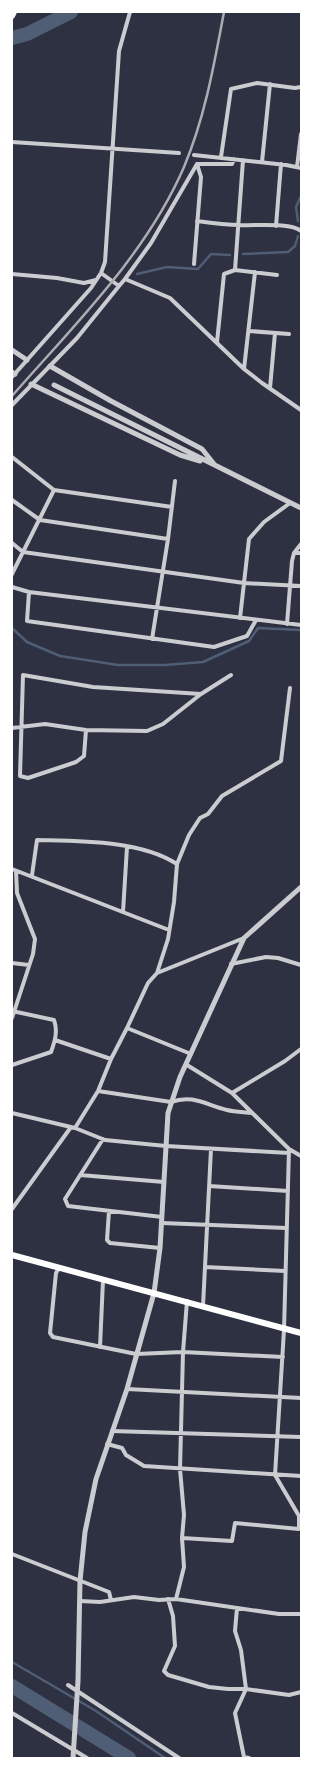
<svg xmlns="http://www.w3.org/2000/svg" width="313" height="1770" viewBox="0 0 313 1770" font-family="'PT Serif',serif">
  <rect width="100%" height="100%" fill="#2d3142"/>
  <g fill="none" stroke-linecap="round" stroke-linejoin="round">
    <!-- stream -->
    <path stroke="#4f5d75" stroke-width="2.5" d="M298,221L296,207L301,196
      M243,254L288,252L295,246L298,236
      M137,274L167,267L198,269L211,254L230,255
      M12,628L27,642L60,656L118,665H165L203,662L249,641L258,628L301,630
      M12,1662L96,1711L165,1758"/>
    <!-- river -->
    <path stroke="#4f5d75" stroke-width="14" d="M12,38L27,34L71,12
      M12,1686L129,1758"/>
    <!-- minor -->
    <path stroke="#caccd0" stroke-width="4" d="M12,142L179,153
      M194,155L286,165L301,168
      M221,157L231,89L257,83L295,88L301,87
      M262,162L270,84
      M297,167L301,134
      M197,221C211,223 226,225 240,225C255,226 290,222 301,231
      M276,226L281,164
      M194,264L201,177L197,164
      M235,270L243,160
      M101,273L119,286L125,279L170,298L244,369L262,383L301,410
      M12,274L57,278L84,283L96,280
      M125,279L151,243L197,164H232L234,159
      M249,331L289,334
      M217,342L224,274L235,270L277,275
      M244,369L255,272
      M12,377L91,288L101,273L105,262L119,51L130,12
      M270,388L275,333
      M12,405L77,338L119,286
      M12,457L54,490L172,507
      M12,500L40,520L168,539
      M12,543L23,552L244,583L301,586
      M294,553H301
      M12,574L54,490
      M12,587L29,592L27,621L214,647L247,636L256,620
      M29,592L301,625
      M240,618L249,539L264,522L290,503
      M287,624L292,561L294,553L301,544
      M152,639L168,539L175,481
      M12,728L45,724L86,730L147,731L163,724L201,694L231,675
      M86,730L84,756L76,762L28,778L20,776L23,675L93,687L201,694
      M177,864L189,835L200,818L208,814L222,796L281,761L290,688
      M12,869L169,930
      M32,875L37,840C80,841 140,840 177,864L174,902L168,939L157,973
      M123,912L127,847
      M12,963L29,965
      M231,964L266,957L278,958L301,965
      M12,1018L33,954L35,939L17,893L16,871
      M127,1028L191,1054
      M55,1040L111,1059
      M12,1065L51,1052C55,1041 58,1031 54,1020L12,1011
      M187,1065L232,1093L289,1149L301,1156
      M98,1091L171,1102C193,1094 206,1105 227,1110C235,1112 244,1112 252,1113
      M232,1093L285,1061L301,1049
      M12,1113L75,1128L105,1140L166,1146L289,1153
      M75,1128L98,1091L111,1059L127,1028L148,983L157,973L244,938
      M103,1139L65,1199L68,1206L162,1217
      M80,1175L164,1182
      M209,1186L288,1191
      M12,1209L71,1127
      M109,1211L107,1240L110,1243L160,1248
      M162,1223L286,1228
      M205,1267L285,1271
      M59,1268L56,1273L50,1333L53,1337L136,1354L183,1352L283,1357
      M203,1306L211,1149
      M100,1347L103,1280
      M127,1389L301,1398
      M112,1431L301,1437
      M107,1444L122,1448L126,1455L144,1466L301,1476
      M182,1538L232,1541L235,1523L299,1529V1516L275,1475L284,1330L289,1149
      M12,1554L109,1592L111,1600
      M168,1599L173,1616L175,1646L164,1671L168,1675L209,1687L228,1689H246L289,1695L301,1692
      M176,1599L184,1567L182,1538L184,1515L180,1469L183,1352L187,1301
      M80,1601L100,1602L134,1597L159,1600L176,1599L279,1614H301
      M237,1608L235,1631L241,1650L246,1689L235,1713L244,1757L249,1758
      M68,1685L179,1758
      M12,1713L87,1758"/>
    <!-- tertiary -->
    <path stroke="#caccd0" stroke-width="5" d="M12,350L27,360
      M50,366L111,401L202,449L214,464
      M12,372L15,374
      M31,384L180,455L200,461
      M54,385L301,508
      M73,1758L78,1681L80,1581L85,1532L96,1479L127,1389L154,1293L160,1248L168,1113L180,1077L244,938L301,887"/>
    <!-- primary -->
    <path stroke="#fff" stroke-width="6" d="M12,16L14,12
      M12,1255L301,1333"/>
    <!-- rail -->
    <path stroke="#abadb3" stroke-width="2.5" d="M12,396C74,325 146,255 184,167C205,117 214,65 224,12"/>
  </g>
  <!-- border -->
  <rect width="313" height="1770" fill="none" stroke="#ffffff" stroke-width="26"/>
</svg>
